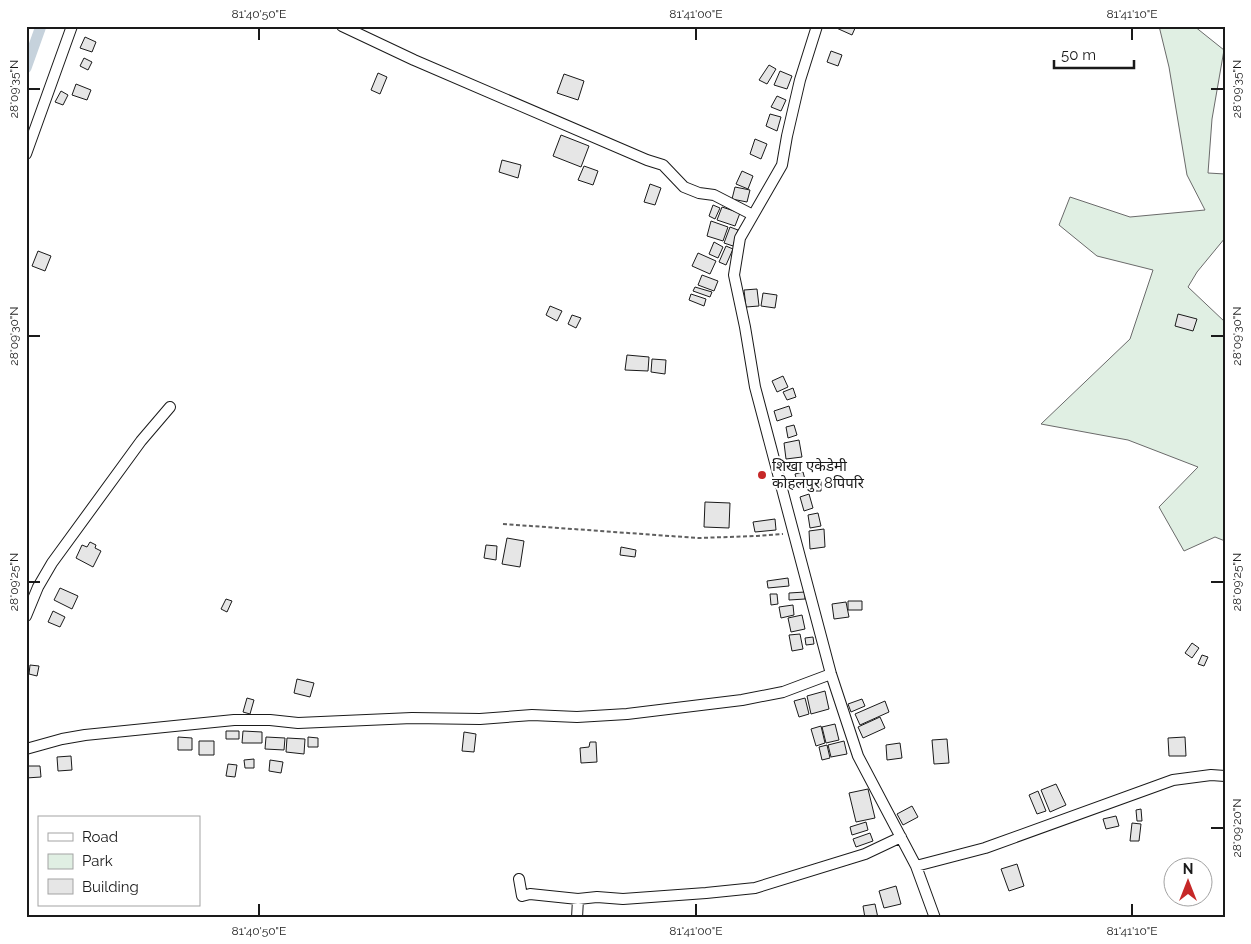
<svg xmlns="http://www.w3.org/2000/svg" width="1251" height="944" viewBox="0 0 1251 944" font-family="Raleway,'Noto Sans Devanagari',sans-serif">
  <rect width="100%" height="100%" fill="#fff"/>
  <!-- green -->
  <path fill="#e0efe3" stroke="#6a6a6a" d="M1159,26H1194L1224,50L1212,119L1208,173L1225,174V238L1197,272L1188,287L1225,322V541L1215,537L1184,551L1159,507L1198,467L1128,440L1041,424L1130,339L1153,270L1097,256L1059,225L1070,197L1130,217L1205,210L1187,175L1169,67Z"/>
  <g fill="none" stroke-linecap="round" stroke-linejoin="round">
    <!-- canal -->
    <path stroke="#c6d2dc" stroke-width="11" d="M26,68L41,26"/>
  </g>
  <!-- building -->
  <path fill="#e6e6e6" stroke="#1a1a1a" d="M832,26H856L852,35Z
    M85,37L96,42L92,52L80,48Z
    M831,51L842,55L838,66L827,62Z
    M84,58L92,62L88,70L80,66Z
    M769,65L776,69L767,84L759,80Z
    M780,71L792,76L787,89L774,85Z
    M378,73L387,77L380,94L371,90Z
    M564,74L584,81L578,100L557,93Z
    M76,84L91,90L87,100L72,95Z
    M61,91L68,95L63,105L55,102Z
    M777,96L786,100L781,111L771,107Z
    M770,114L781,117L777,131L766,126Z
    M561,135L589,146L581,167L553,156Z
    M755,139L767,144L761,159L750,154Z
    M502,160L521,165L518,178L499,172Z
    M584,166L598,171L593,185L578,180Z
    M742,171L753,176L748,189L736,184Z
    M650,184L661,188L655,205L644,202Z
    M735,187L750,190L747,202L732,199Z
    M713,205L720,208L715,219L709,216Z
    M722,207L740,213L735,226L717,220Z
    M711,221L728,227L723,241L707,236Z
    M730,227L738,230L733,246L724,243Z
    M714,242L723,247L718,258L709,254Z
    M726,246L733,249L726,265L719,262Z
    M38,251L51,256L45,271L32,266Z
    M698,253L716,261L710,274L692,266Z
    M702,275L718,281L714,291L698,285Z
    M695,287L712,292L710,297L693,291Z
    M757,289L759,306L746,307L744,290Z
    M763,293L777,295L775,308L761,306Z
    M691,294L706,299L704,306L689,300Z
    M550,306L562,311L557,321L546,315Z
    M1178,314L1197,319L1193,331L1175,326Z
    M572,315L581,318L576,328L568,324Z
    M627,355L649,357L648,371L625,370Z
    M652,359L666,360L665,374L651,372Z
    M783,376L788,387L777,392L772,381Z
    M793,388L796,397L787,400L783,392Z
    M789,406L792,416L777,421L774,411Z
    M794,425L797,435L788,438L786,427Z
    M799,440L802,457L786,459L784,443Z
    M803,472L807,487L799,489L795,474Z
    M809,480H821V491H809Z
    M809,494L813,508L804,511L800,497Z
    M705,502L730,503L729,528L704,527Z
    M818,513L821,526L810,528L808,515Z
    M775,519L776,530L755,532L753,522Z
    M824,529L825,547L810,549L809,531Z
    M507,538L524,541L520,567L502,564Z
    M90,542L96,545L95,548L101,551L93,567L76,558L82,545L87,547Z
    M486,545L497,546L496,560L484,558Z
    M621,547L636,550L635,557L620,555Z
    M788,578L789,586L768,588L767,581Z
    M60,588L78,596L72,609L54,600Z
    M805,592V599L789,600V593Z
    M770,594H777L778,604L771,605Z
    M226,599L232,601L227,612L221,609Z
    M848,601H862V610H848Z
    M846,602L849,617L834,619L832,604Z
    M793,605L794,615L781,618L779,607Z
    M53,611L65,617L60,627L48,622Z
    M802,615L805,629L791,632L788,618Z
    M800,634L803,649L792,651L789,635Z
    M813,637L814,644L806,645L805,638Z
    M1192,643L1199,648L1192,658L1185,653Z
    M1202,655L1208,657L1204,666L1198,664Z
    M30,665L39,666L37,676L29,674Z
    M297,679L314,683L310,697L294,693Z
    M825,691L829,709L811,714L807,696Z
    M247,698L254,700L250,714L243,712Z
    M805,698L809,714L799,717L794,701Z
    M862,699L865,706L851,712L848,704Z
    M885,701L889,712L860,725L855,714Z
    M880,717L885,728L863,738L858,727Z
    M835,724L839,740L826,743L822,727Z
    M821,726L825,743L816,746L811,729Z
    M226,731H239V739H226Z
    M243,731L262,732V743H242Z
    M464,732L476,734L474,752L462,751Z
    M178,737L192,738V750H178Z
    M266,737L285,738L284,750L265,749Z
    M308,737L318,738V747H308Z
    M1185,737L1186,756H1169L1168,738Z
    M287,738L305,739L304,754L286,752Z
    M947,739L949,763L934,764L932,740Z
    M199,741H214V755H199Z
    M844,741L847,754L831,757L828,745Z
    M590,742H596L597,762L581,763L580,748L589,747Z
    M900,743L902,758L887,760L886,745Z
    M827,745L830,758L822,760L819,747Z
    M71,756L72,770L58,771L57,757Z
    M254,759V768H245L244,760Z
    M270,760L283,762L281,773L269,771Z
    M228,764L237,765L235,777L226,776Z
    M26,766H40L41,777L26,778Z
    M1056,784L1066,805L1050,812L1041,790Z
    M868,789L875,818L856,822L849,793Z
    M1038,791L1046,811L1037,814L1029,795Z
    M912,806L918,817L903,825L897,814Z
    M1141,809L1142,821H1137L1136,810Z
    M1116,816L1119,826L1106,829L1103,819Z
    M866,822L868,830L852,835L850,827Z
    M1132,823L1141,824L1139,841H1130Z
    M870,833L873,841L856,847L853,839Z
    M1017,864L1024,886L1009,891L1001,869Z
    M896,886L901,904L884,908L879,891Z
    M875,904L878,918H865L863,906Z"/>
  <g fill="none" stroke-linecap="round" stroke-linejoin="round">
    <defs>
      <path id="street" d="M342,26L414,60L647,160L663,165L684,187L699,193L714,195L753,215
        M817,26L800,80L787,136L782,165L740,238L734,275L745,327L755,387L831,674L858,756L916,866L935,918
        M26,154L72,26
        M26,616L38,587L52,563L141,441L170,407
        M26,749L62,739L85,735L234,720H270L298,723L412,718L480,719L532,715L577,717L627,714L742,700L783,692L831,674
        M916,866L985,848L1173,780L1211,775L1225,776
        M519,879L522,896L530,894L578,899L597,897L623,899L706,893L755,888L865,854L901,837
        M577,918L578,899"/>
    </defs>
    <!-- street casing -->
    <use href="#street" stroke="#1a1a1a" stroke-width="12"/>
    <!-- path -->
    <path stroke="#5f5f5f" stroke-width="2" stroke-dasharray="4 2.5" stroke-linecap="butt" d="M503,524L698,538L757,536L783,534"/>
    <!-- street -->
    <use href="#street" stroke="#fff" stroke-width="10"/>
  </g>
  <!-- ticks -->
  <path fill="none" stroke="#1a1a1a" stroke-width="2" d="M259,28V40M696,28V40M1132,28V40M28,89H40M1211,89H1224M28,336H40M1211,336H1224M28,582H40M1211,582H1224M1211,828H1224M259,904V916M696,904V916M1132,904V916"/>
  <!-- markers -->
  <circle fill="#c62828" stroke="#fff" stroke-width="2" cx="762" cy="475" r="5"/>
  <g text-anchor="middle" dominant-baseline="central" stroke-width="4" stroke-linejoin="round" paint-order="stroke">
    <!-- poi labels -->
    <g font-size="15" fill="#1a1a1a" stroke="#fff" text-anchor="start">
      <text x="772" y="466">शिखा एकेडेमी<tspan x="772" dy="17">कोहलपुर 8पिपरि</tspan></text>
    </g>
  </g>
  <!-- border -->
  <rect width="1251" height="944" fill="none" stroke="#ffffff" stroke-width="55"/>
  <!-- legend -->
  <rect x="38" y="816" width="162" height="90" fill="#ffffff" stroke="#a3a3a3"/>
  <rect x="48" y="833" width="25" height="8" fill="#ffffff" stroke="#a3a3a3"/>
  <text x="82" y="842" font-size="15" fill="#1a1a1a">Road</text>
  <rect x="48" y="854" width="25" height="15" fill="#e0efe3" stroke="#a3a3a3"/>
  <text x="82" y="866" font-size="15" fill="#1a1a1a">Park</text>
  <rect x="48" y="879" width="25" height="15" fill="#e6e6e6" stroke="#a3a3a3"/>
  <text x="82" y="892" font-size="15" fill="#1a1a1a">Building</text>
  <!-- north arrow -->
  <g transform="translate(1188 882)"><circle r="24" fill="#ffffff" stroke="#a3a3a3"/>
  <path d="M0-4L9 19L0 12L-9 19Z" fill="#c62828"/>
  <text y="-8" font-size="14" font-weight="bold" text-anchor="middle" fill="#1a1a1a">N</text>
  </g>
  <!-- scale -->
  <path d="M1054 60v8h80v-8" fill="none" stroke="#1a1a1a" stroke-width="2.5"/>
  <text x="1061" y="60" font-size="15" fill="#1a1a1a" stroke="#ffffff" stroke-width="4" paint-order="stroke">50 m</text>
  <rect x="28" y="28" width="1196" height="888" fill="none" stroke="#1a1a1a" stroke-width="2"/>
  <g font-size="12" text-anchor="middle" fill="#1a1a1a">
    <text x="259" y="18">81°40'50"E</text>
    <text x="696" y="18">81°41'00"E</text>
    <text x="1132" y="18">81°41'10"E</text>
    <text transform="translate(14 89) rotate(-90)" y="4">28°09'35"N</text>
    <text transform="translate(1237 89) rotate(-90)" y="4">28°09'35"N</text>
    <text transform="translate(14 336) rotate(-90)" y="4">28°09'30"N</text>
    <text transform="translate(1237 336) rotate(-90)" y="4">28°09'30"N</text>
    <text transform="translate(14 582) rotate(-90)" y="4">28°09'25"N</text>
    <text transform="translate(1237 582) rotate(-90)" y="4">28°09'25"N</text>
    <text transform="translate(1237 828) rotate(-90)" y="4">28°09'20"N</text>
    <text x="259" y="935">81°40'50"E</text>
    <text x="696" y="935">81°41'00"E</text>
    <text x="1132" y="935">81°41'10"E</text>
  </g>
</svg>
